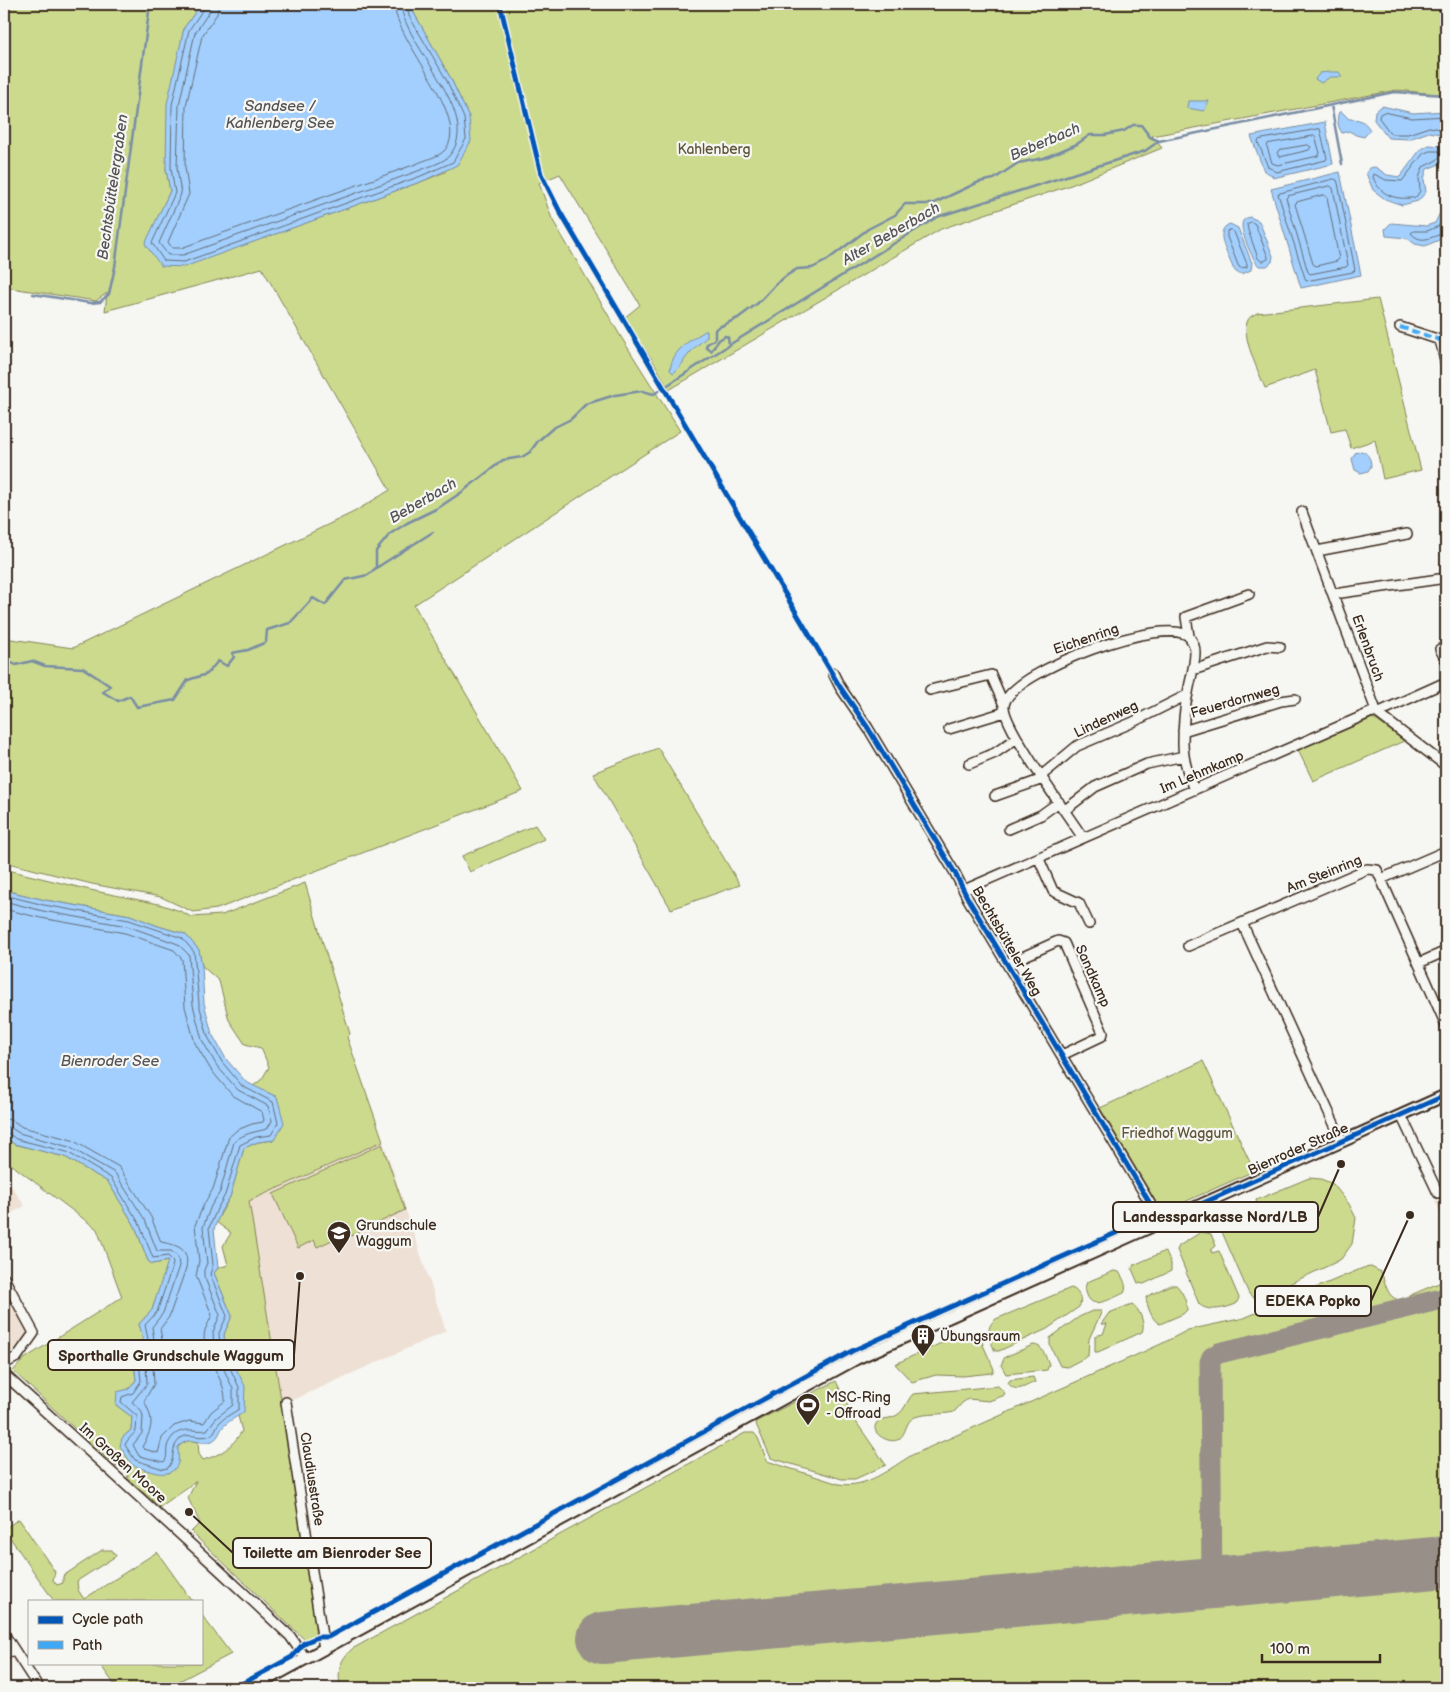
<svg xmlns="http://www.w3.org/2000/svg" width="1450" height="1692" viewBox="0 0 1450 1692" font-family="'Balsamiq Sans',sans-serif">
  <rect width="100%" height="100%" fill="#f6f6f2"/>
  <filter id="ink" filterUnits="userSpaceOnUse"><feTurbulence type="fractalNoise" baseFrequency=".02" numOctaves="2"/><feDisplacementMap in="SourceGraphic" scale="10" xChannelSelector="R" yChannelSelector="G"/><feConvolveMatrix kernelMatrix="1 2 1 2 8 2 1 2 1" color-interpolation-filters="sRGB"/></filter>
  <g filter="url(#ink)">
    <!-- built -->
    <path fill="#eee0d4" d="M383,1141L446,1331L282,1405L265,1307L249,1201Z
      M4,1176L25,1206L4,1217Z
      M1446,1196V1224L1435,1201Z
      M4,1286L28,1333L9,1355L4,1358Z"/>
    <!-- green -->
    <path fill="#ccda8e" stroke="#848256" d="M4,4H201L184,28L178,64L166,169L170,191L146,244H247L423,181L445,172L469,117L450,77L414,13L412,4H494L495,6L502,4H1446V95L1397,90L1152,136L1162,148L1071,185L941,229L669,390L655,364L624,318L640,305L560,174L539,183L552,219L621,337L680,431L414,605L523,791L217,909L193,912L161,897L92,884L4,862V638L73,648L354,512L390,490L262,268L105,311L107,293L96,301L4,287Z
      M1378,299L1421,470L1383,479L1375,440L1351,448L1345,429L1331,432L1315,370L1265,388C1259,372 1240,335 1248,320C1250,316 1254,315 1257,313Z
      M1373,718L1404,741L1313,781L1298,750Z
      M658,748L740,885L671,909L593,773Z
      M535,825L544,839L470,872L462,856Z
      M4,869L90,890L159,904L180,911L191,917L222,915L305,883L350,1034L347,1037L383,1141L249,1201L317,1623L314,1638L305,1640L191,1532L200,1523L188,1498L196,1481L160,1507L128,1479L127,1472L119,1465L116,1467L13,1371L24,1359L122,1297L97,1229L4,1159V1136L14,1144L65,1157L108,1182L135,1226L148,1261L152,1264L169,1261L152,1310L139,1324L143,1338L142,1347L134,1361L136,1380L116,1405L132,1417L131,1430L122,1438L178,1447C185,1441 189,1439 198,1442L199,1454L203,1460C221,1455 232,1447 242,1431L238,1416L232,1362L225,1347L224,1334L232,1316L214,1273L218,1268L228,1265L223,1246L231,1233L216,1222L230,1197L244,1148L258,1142L274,1140L277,1097L253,1086L262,1079L269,1067L261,1048L245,1044L229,1020L219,981L202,966L199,950L185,934L158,926L130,915L45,900L4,890Z
      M1203,1061L1254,1171L1162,1212L1100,1108Z
      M382,1144L405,1210L334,1244L332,1240L317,1247L314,1240L298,1248L273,1194Z
      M1309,1178L1321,1179L1333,1184L1349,1204L1356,1218L1352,1244L1341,1259L1334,1263L1261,1297L1254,1298L1249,1294L1219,1225L1222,1216L1249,1203L1253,1206L1249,1210L1250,1214L1263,1208L1262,1204L1257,1205L1256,1200Z
      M1201,1232L1211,1234L1216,1246L1211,1250L1212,1253L1219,1251L1239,1298L1236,1304C1226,1308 1208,1313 1199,1304L1177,1250L1179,1246Z
      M1163,1252L1166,1253L1171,1263V1271L1144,1284L1138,1283L1132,1269L1134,1265Z
      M1371,1267L1381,1272C1386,1283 1386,1297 1399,1300L1446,1280V1688H340C338,1670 339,1661 352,1649L745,1433H754L758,1438L767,1461L839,1484C867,1489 890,1468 912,1455L1161,1344L1188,1330L1244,1318L1363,1268Z
      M1114,1271L1119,1272C1123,1278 1128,1287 1124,1293C1117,1296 1096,1308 1090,1300C1087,1297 1086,1292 1085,1288L1087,1282Z
      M1170,1285H1176C1182,1290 1187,1302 1187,1310L1183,1314L1160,1324C1152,1321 1147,1306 1146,1297Z
      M1071,1288C1079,1290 1083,1300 1079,1307L1047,1329L999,1351H995L994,1349C989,1337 985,1327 996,1319Z
      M1132,1304C1139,1308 1146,1324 1142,1332L1098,1352H1095V1336L1103,1334L1107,1324H1101L1109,1313Z
      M1092,1311H1101V1313L1089,1339L1088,1356L1067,1367L1060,1366L1050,1345V1338L1079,1317Z
      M970,1330L972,1335L980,1333L983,1345L993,1367L994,1370L992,1373L963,1376L936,1375L912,1382L895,1364Z
      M1033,1345C1043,1345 1045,1356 1049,1364L1047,1370L1006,1374L1001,1365L1005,1357Z
      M1033,1377L1035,1382C1025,1386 1016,1394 1008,1383L1010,1380Z
      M836,1381L854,1419L886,1465L855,1479H842L771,1458L755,1422Z
      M998,1386L1004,1392L1005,1395L989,1401L968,1399L962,1403L954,1412C942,1415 927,1413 915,1417C905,1421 907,1433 899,1439C891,1445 870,1434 876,1424C879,1418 888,1419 893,1417C905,1413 906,1401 913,1394Z
      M19,1519L55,1572L53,1580L57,1585L63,1583V1576L102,1550H112L116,1556L77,1581L78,1590L84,1599L157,1552L192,1601H54L4,1529Z
      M201,1614L231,1654L166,1688H117L99,1663H201Z"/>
    <!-- water -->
    <path fill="#a2cffd" stroke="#798da4" d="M201,4H412L414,13L450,77L469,117L471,141L457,165L423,181L184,267L161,266L145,244L170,191L166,169L167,104L184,28Z
      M1329,72H1339L1342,77H1330L1321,83L1315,79L1320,73Z
      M1188,101H1209L1204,111L1187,108Z
      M1382,106L1413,113L1446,111V135L1429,132L1409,139L1388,138L1374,120L1375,111Z
      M1339,112H1342L1349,119C1359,119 1364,120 1370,130L1364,137L1356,135L1349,131L1342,133C1338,127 1336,119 1339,112Z
      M1325,122L1333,164L1273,178L1272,175L1264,171L1251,136Z
      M1429,145L1442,146L1446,157L1440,164L1427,169L1424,179L1426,192L1418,201L1402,205L1385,199L1373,190L1366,173L1369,168L1375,167L1387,175L1400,177L1420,150Z
      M1340,172L1361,275L1301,288L1271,189Z
      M1441,186L1446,188V237L1425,246L1415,244L1407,238L1386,236L1385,229L1391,223L1426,226L1435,223L1441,211Z
      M1250,217L1259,221L1273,256L1272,262L1267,266H1259C1253,261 1238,228 1243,221C1245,218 1247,218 1250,217Z
      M1230,224L1238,228L1252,263L1251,270L1242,274L1236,272L1233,268C1229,256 1212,230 1230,224Z
      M705,331H707V337C701,342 694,348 689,354C682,362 682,367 673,373L670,370C673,349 688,342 705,331Z
      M1361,451C1368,453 1371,459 1371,466L1368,471L1361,473L1355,470L1352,459L1355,453Z
      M4,890L45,900L130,915L158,926L185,934L199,950L202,966L204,1003L212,1034L226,1059L246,1082L277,1097L284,1123L274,1140L258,1142L244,1148L230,1197L221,1211L214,1229L218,1268L214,1273L232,1316L224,1334L225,1347L245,1386L244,1412C239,1416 228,1421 224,1426C219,1431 220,1437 212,1441C198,1446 191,1434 178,1447C178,1452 179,1459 178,1463C171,1483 145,1469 132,1465L120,1446L122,1438L131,1430L132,1417L116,1405L117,1392L129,1389L136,1380L134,1361L142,1347L143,1338L139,1324L152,1310L168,1261L152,1264L148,1261L135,1226L108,1182L65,1157L14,1144L4,1136Z"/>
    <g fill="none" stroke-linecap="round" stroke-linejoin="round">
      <!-- shore -->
      <path stroke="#646c77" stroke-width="1" d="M205,4L204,8L189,30L172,105L171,168L175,193L152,243L164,261L184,262L421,176L453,162L466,139L464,118L446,79L409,16L407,4
        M211,4L209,12L195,33L179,105L177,168L181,194L159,243L168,255H183L418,171C427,167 443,163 449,156C485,115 403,45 401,4
        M219,4L217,14L202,36L186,106L185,167L189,194L168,242L172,248H181L416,164C424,160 438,157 444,151C474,119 395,41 394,4
        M1446,116L1412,118L1384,112L1380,114L1379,118L1391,134H1408L1429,127L1446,130
        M1320,129L1327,158L1326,160L1277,172L1268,167L1258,142L1259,140Z
        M1315,136L1320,153L1318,156L1278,165L1272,163L1267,147L1268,144Z
        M1308,145L1311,147L1309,150L1280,157L1277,153L1279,150Z
        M1430,151H1439L1441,155L1437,160L1423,167L1419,178L1420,191L1416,197C1397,201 1380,196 1373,177L1374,174L1386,180L1402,181L1423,154Z
        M1334,179L1337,180L1338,183L1355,270L1353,272L1306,281L1278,194Z
        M1330,186L1333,188L1348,265L1346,267L1310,274L1308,272L1286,198L1288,196Z
        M1446,192V212L1439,226L1427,231H1413L1411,233C1422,246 1433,235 1446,233
        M1324,195L1327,197L1339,259L1337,261L1316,266L1313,264L1295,204L1297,202Z
        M1252,222L1255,224L1268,257V259L1264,261H1261L1258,258L1248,230L1247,224Z
        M1232,230L1234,232L1247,264V267L1240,268L1238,265L1227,237V231Z
        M4,895L44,905L129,920L182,938L194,952L199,1004L208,1037L222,1062L242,1086L273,1102L278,1123L271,1135L256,1137L240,1145L225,1195L217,1209L209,1228L213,1265L210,1274L227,1316L219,1333L220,1347L239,1387V1409C233,1413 225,1417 220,1422C215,1427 216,1434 208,1436C197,1439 187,1431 179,1440C170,1449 176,1458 168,1468L163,1469L135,1460L125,1445L127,1441L136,1431L137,1416L121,1402L122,1397L133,1393L141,1381L139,1362L146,1349L148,1339L145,1325L157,1312L173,1264L172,1260L168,1256L153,1258L139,1223L111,1178L67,1152L16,1139L8,1133H4
        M4,901L43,911L127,926L178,944L189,955L193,1005L202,1040L217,1066L238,1090L268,1106L272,1121L267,1129C256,1132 243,1133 234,1142L220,1192L211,1206L203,1227L207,1263L204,1270V1276L220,1315L213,1332L214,1348L233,1389V1405L216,1418L207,1430C195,1432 184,1426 173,1436C170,1440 168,1442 167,1447C166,1453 168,1457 164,1462L139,1456L133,1445L142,1433L143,1416L141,1410L132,1402L147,1384L146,1363L152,1351L154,1340L152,1327L163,1313L179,1266L178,1257L171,1251H157L145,1220L115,1173L69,1147L19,1133L11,1128L4,1126
        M4,909L41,918L125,933L174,950L182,959L185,1007L195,1043L211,1070L232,1095L262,1112L264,1120L263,1122L252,1124L237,1130L229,1137L213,1189L204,1204L195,1225L199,1261L196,1276L212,1315C210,1320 207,1325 205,1330C199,1356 226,1376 225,1401L211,1412L204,1423L189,1421L174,1426L162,1438L158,1453L144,1449L142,1447C152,1429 155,1421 144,1401L154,1384L153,1365L160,1351L162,1339L160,1329L169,1317L186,1268C190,1248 177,1245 161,1242L151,1217L119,1167L72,1140L22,1127L12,1120L4,1119"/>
      <!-- stream -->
      <path stroke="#798da4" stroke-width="2.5" d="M1331,105L1342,164
        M33,294L90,303L100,302L109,294L115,267L150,4
        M729,345L728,337L725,336L719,340L711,351L706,347L707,344L715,339V330L717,328L738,318L758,303L775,285L786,276L797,269L812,268L826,261L868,229L895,215L905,204H932L979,182L994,179L1018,163L1044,158L1077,144L1090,135H1105L1124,131L1133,125H1141L1150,137L1159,141L1394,92L1446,95
        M376,568L433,532
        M4,659L16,665L32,661L45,666L83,668L110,686L103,692L118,701L130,696L137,707L175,700L188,680L207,674L218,661L227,666L234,657L232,653L248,650L266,642L267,630L290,623L313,598L325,605L345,580L368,575L376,568V551L390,534L407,523L438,508L462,492L503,460L522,457L530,452L538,441L553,428L571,419L586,404L615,395L642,391L654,394L729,345L937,217L1145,151L1159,141"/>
      <!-- taxiway -->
      <path stroke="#989088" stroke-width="21" d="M1212,1583L1210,1362L1212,1357L1219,1353L1446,1298"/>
      <!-- runway -->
      <path stroke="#989088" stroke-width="52" d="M603,1638L1446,1562"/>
      <defs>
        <path id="minor" d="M1400,327L1440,340
          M1446,339L1440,340L1446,365
          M1302,512L1377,713L1446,766
          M1317,551L1407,534
          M1334,594L1446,578
          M1189,636L1186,617L1249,594
          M1440,649L1446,660
          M1193,670L1267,646L1280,647
          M833,673L840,687L868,728L955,873L968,899L1154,1210L1158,1223
          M930,690L991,675L1004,705
          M949,729L1005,712
          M1183,731L1281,701L1295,699
          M969,764L995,753L1017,738
          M1041,776L1077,746L1131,723L1187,695
          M995,796L1043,779
          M1065,810L1095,787L1147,764L1184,756
          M1009,829L1041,815L1059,802
          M1083,838C1069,816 1002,726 1004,705C1009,672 1171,612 1190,638C1193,642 1195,647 1195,652C1195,666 1190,680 1188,693C1184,709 1183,726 1183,743C1183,760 1188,775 1194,790
          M1039,859L1053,891L1079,903L1089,924
          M1381,879L1446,851
          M964,890L1372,712L1377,713L1446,682
          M1242,923L1342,1141
          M1188,946L1367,869L1377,870L1446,1025
          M1419,963L1446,951
          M1007,964L1058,941L1064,943L1103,1033L1102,1036L1062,1055
          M1401,1115L1438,1193
          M4,1278L34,1333L17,1357L4,1364
          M4,1374L217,1568L290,1636L306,1659
          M286,1402L324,1649
          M4,1634L39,1688
          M4,1656L13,1649"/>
        <path id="tertiary" d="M252,1688L856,1359L1446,1095"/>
      </defs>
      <!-- minor casing -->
      <use href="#minor" stroke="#3b2a1e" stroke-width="12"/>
      <!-- tertiary casing -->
      <use href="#tertiary" stroke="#3b2a1e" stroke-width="14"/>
      <!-- minor -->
      <use href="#minor" stroke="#f6f6f2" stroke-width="9"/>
      <!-- tertiary -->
      <use href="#tertiary" stroke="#f6f6f2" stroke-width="10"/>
      <!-- quiet -->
      <path stroke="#3fa9f5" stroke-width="4" stroke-dasharray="8 4" stroke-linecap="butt" d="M1400,327L1440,340"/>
      <defs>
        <path id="cycleway" d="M500,4L541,174L560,212L840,687L868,728L955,873L968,899L1154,1210L1158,1223L1446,1095
          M234,1688L292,1657L304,1643L318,1637H328L852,1351L1136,1224L1156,1216"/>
      </defs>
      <!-- cycleway casing -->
      <use href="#cycleway" stroke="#f6f6f2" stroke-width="8"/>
      <!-- cycleway -->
      <use href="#cycleway" stroke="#0057b8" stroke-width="5"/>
    </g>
  </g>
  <!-- icons -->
  <defs>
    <symbol id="school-pin" viewBox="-11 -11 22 30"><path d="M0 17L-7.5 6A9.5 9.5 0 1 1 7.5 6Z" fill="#3b2a1e" stroke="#f6f6f2"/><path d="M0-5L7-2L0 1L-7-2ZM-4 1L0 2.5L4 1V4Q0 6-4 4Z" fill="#fff"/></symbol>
    <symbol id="building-pin" viewBox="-11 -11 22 30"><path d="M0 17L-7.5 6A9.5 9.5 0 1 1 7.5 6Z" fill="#3b2a1e" stroke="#f6f6f2"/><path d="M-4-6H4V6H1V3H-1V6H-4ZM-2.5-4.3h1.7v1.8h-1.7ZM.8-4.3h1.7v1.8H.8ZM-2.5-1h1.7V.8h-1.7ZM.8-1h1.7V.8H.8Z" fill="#fff"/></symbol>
    <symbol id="stadium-pin" viewBox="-11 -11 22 30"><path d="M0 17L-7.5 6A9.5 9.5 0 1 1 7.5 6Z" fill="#3b2a1e" stroke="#f6f6f2"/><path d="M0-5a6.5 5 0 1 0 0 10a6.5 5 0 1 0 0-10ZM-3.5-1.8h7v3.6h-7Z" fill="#fff"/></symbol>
  </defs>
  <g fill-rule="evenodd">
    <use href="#school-pin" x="325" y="1219" width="28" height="38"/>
    <use href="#building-pin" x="909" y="1322" width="28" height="38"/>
    <use href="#stadium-pin" x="794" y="1391" width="28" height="38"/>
  </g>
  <g text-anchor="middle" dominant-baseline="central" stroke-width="4.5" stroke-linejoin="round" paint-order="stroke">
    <!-- park labels -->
    <g font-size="14" fill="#5f563a" stroke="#f6f6f2">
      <text x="714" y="149">Kahlenberg</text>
      <text x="1177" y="1133">Friedhof Waggum</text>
    </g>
    <!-- street labels -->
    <g font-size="14" fill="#3b2a1e" stroke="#f6f6f2">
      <text transform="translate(1086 639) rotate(-19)">Eichenring</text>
      <text transform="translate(1368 648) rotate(70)">Erlenbruch</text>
      <text transform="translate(1235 701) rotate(-16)">Feuerdornweg</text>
      <text transform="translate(1106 719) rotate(-25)">Lindenweg</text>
      <text transform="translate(1202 772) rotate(-23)">Im Lehmkamp</text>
      <text transform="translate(1324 874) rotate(-22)">Am Steinring</text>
      <text transform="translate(1007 941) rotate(60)">Bechtsbütteler Weg</text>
      <text transform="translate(1093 976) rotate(66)">Sandkamp</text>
      <text transform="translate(1298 1149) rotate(-24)">Bienroder Straße</text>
      <text transform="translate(123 1463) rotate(42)">Im Großen Moore</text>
      <text transform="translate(312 1479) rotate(81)">Claudiusstraße</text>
    </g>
    <!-- poi labels -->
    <g font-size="14" fill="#3b2a1e" stroke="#f6f6f2" text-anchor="start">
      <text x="356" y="1225">Grundschule<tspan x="356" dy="16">Waggum</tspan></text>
      <text x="940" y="1336">Übungsraum</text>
      <text x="826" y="1397">MSC-Ring<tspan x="826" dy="16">- Offroad</tspan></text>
    </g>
    <!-- water labels -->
    <g font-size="15" font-style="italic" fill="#555356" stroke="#f6f6f2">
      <text x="280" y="106">Sandsee /<tspan x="280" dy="17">Kahlenberg See</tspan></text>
      <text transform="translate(1045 142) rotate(-23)">Beberbach</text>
      <text transform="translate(113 187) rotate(-82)">Bechtsbüttelergraben</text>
      <text transform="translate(891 234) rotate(-30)">Alter Beberbach</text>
      <text transform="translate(423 501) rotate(-30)">Beberbach</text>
      <text x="110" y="1061">Bienroder See</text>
    </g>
  </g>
  <!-- callouts -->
  <path fill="none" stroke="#3b2a1e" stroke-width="2" d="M1341 1164L1318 1217M1410 1215L1371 1301M300 1276L294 1355M189 1512L233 1553"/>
  <g fill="#3b2a1e" stroke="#f6f6f2" stroke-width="2">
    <circle cx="1341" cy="1164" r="5"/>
    <circle cx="1410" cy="1215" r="5"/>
    <circle cx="300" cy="1276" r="5"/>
    <circle cx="189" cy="1512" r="5"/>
  </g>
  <g fill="#f6f6f2" stroke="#3b2a1e" stroke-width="2">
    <rect x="1113" y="1202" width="205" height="30" rx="5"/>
    <rect x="1255" y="1286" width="116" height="30" rx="5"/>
    <rect x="48" y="1340" width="246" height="30" rx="5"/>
    <rect x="233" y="1538" width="198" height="30" rx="5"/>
  </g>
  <g font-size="15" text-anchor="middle" font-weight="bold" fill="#3b2a1e">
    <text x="1215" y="1222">Landessparkasse Nord/LB</text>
    <text x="1313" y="1306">EDEKA Popko</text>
    <text x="171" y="1361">Sporthalle Grundschule Waggum</text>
    <text x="332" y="1558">Toilette am Bienroder See</text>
  </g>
  <!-- margin -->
  <rect width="1450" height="1692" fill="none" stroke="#f6f6f2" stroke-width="20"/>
  <rect x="10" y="10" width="1430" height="1672" fill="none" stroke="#3b2a1e" stroke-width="2" filter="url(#ink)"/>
  <!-- legend -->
  <rect x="28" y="1600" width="175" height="65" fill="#f6f6f2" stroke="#aba49d"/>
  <rect x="38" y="1616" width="25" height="8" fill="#0057b8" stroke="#aba49d"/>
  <text x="72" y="1624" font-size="15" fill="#3b2a1e">Cycle path</text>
  <rect x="38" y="1641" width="25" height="8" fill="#3fa9f5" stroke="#aba49d"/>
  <text x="72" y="1650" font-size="15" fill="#3b2a1e">Path</text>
  <!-- scale -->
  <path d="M1262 1654v8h118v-8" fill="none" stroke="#3b2a1e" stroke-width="2.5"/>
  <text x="1270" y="1654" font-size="15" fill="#3b2a1e" stroke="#f6f6f2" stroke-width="4" paint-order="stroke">100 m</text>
</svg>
